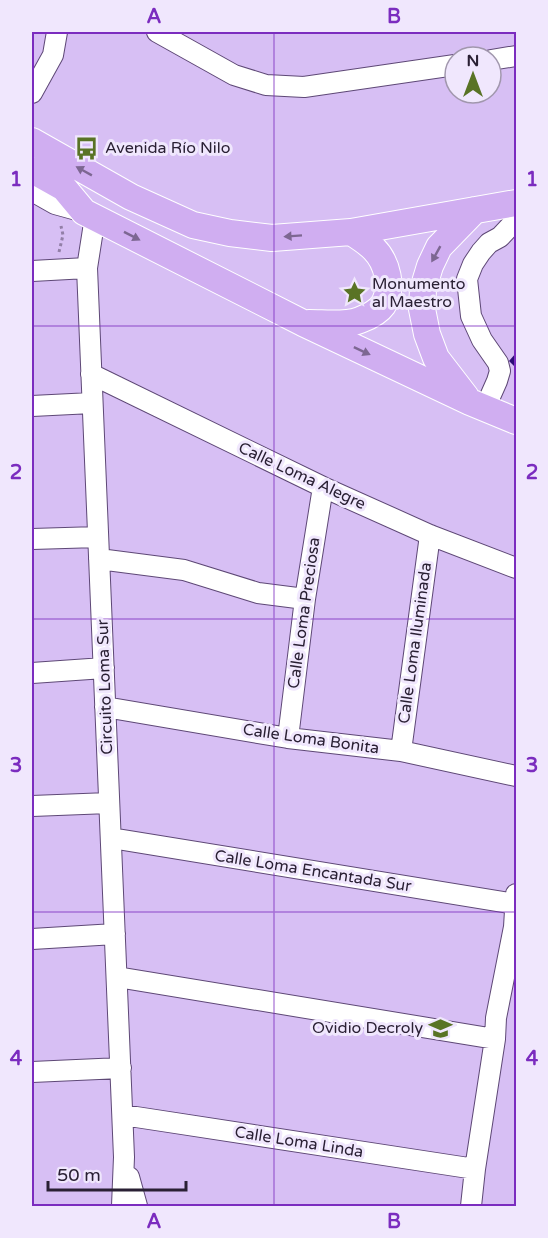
<svg xmlns="http://www.w3.org/2000/svg" width="548" height="1238" viewBox="0 0 548 1238" font-family="'Varela Round',sans-serif">
  <rect width="100%" height="100%" fill="#d7bff4"/>
  <!-- building -->
  <path fill="#2d0e76" d="M516,353V368L509,361Z"/>
  <g fill="none" stroke-linecap="round" stroke-linejoin="round">
    <defs>
      <path id="minor" d="M157,32L234,75L266,85L304,87L455,65
        M491,60L516,56
        M32,93L53,55L57,32
        M32,191L55,204L84,212
        M95,217L87,268L124,1157L122,1206
        M32,271L87,268
        M91,374L323,487L430,535L516,568
        M32,406L92,403
        M485,408L497,381L500,371L498,363L482,340L471,316L467,279L473,264L481,252L489,243L500,237L516,220
        M32,539L98,537
        M99,559L184,570L258,593L305,599
        M32,673L104,668
        M105,707L288,738L401,751L516,776
        M288,738L305,599L323,487
        M401,751L430,535
        M32,806L109,803
        M111,838L515,904
        M32,939L115,934
        M117,977L495,1039
        M32,1072L121,1068
        M123,1115L475,1169
        M129,1177L137,1206
        M471,1206L475,1169L495,1039L496,1018L514,927L516,894"/>
      <path id="major" d="M32,141L131,197L193,225L230,233L272,238L351,232L516,203
        M32,170L64,188L84,212L303,323L470,402L516,421
        M309,323C325,323 345,326 360,320C368,317 378,312 383,305C394,288 387,262 374,249C367,242 359,237 351,232
        M466,397L436,358L427,334L422,309L423,289L430,266L439,247L475,210"/>
    </defs>
    <!-- minor casing -->
    <use href="#minor" stroke="#5e4876" stroke-width="22"/>
    <!-- major casing -->
    <use href="#major" stroke="#fff" stroke-width="28"/>
    <!-- path -->
    <path stroke="#927fa7" stroke-width="3" stroke-dasharray="3 3" stroke-linecap="butt" d="M59,252L63,235L61,226"/>
    <!-- minor -->
    <use href="#minor" stroke="#fff" stroke-width="20"/>
    <!-- major -->
    <use href="#major" stroke="#d0aef1" stroke-width="26"/>
  </g>
  <!-- one-way arrows -->
  <defs><path id="oneway-solid" d="M-6-.8H1V-3.2L6.5 0L1 3.2V.8H-6Z" transform="scale(1.5)"/></defs>
  <g fill="#7d6792">
    <use href="#oneway-solid" transform="translate(84 171) rotate(-151)"/>
    <use href="#oneway-solid" transform="translate(132 236) rotate(27)"/>
    <use href="#oneway-solid" transform="translate(293 236) rotate(176)"/>
    <use href="#oneway-solid" transform="translate(436 254) rotate(119)"/>
    <use href="#oneway-solid" transform="translate(362 351) rotate(25)"/>
  </g>
  <!-- grid -->
  <path fill="none" stroke="#7b2cbf" stroke-width="1.5" stroke-opacity="0.55" d="M274,32V1206M32,326H516M32,619H516M32,912H516"/>
  <!-- icons -->
  <defs>
    <symbol id="bus-bare" viewBox="-9 -9 18 18"><path d="M-5-6H5V4H4V6H2V4H-2V6H-4V4H-5ZM-3.5-4V0h7V-4ZM-3.5 1.2v1.5H-2V1.2ZM2 1.2v1.5H3.5V1.2Z" fill="#597325" stroke="#f0e7fd" stroke-width="2.5" paint-order="stroke"/></symbol>
    <symbol id="sight-bare" viewBox="-9 -9 18 18"><path d="M0-6L1.8-2.2L6-1.7L2.9 1.2L3.7 5.4L0 3.3L-3.7 5.4L-2.9 1.2L-6-1.7L-1.8-2.2Z" fill="#597325" stroke="#f0e7fd" stroke-width="2.5" paint-order="stroke"/></symbol>
    <symbol id="school-bare" viewBox="-9 -9 18 18"><path d="M0-5L7-2L0 1L-7-2ZM-4 1L0 2.5L4 1V4Q0 6-4 4Z" fill="#597325" stroke="#f0e7fd" stroke-width="2.5" paint-order="stroke"/></symbol>
  </defs>
  <g fill-rule="evenodd">
    <use href="#bus-bare" x="70" y="132" width="33" height="33"/>
    <use href="#sight-bare" x="338" y="276" width="33" height="33"/>
    <use href="#school-bare" x="424" y="1012" width="33" height="33"/>
  </g>
  <g text-anchor="middle" dominant-baseline="central" stroke-width="6" stroke-linejoin="round" paint-order="stroke">
    <!-- poi labels -->
    <g font-size="16" fill="#2a2034" stroke="#f0e7fd" text-anchor="start">
      <text x="105" y="148">Avenida Río Nilo</text>
      <text x="372" y="284">Monumento<tspan x="372" dy="18">al Maestro</tspan></text>
      <text x="423" y="1028" text-anchor="end">Ovidio Decroly</text>
    </g>
    <!-- street labels -->
    <g font-size="16" fill="#2a2034" stroke="#f0e7fd">
      <text transform="translate(302 476) rotate(25)">Calle Loma Alegre</text>
      <text transform="translate(304 613) rotate(-82)">Calle Loma Preciosa</text>
      <text transform="translate(415 643) rotate(-82)">Calle Loma Iluminada</text>
      <text transform="translate(105 687) rotate(-92)">Circuito Loma Sur</text>
      <text transform="translate(311 739) rotate(8)">Calle Loma Bonita</text>
      <text transform="translate(313 871) rotate(9)">Calle Loma Encantada Sur</text>
      <text transform="translate(299 1142) rotate(9)">Calle Loma Linda</text>
    </g>
  </g>
  <!-- border -->
  <rect width="548" height="1238" fill="none" stroke="#f0e7fd" stroke-width="66"/>
  <!-- north arrow -->
  <g transform="translate(473 75)"><circle r="28" fill="#f0e7fd" stroke="#a197ad" stroke-width="1.5"/>
  <path d="M0-4.5L10 22L0 15L-10 22Z" fill="#597325"/>
  <text y="-9" font-size="16" font-weight="bold" text-anchor="middle" fill="#2a2034">N</text>
  </g>
  <!-- scale -->
  <path d="M48 1181v9h138v-9" fill="none" stroke="#2a2034" stroke-width="3"/>
  <text x="57" y="1181" font-size="18" fill="#2a2034" stroke="#f0e7fd" stroke-width="4.5" paint-order="stroke">50 m</text>
  <rect x="33" y="33" width="482" height="1172" fill="none" stroke="#7b2cbf" stroke-width="2"/>
  <g font-size="20" text-anchor="middle" font-weight="bold" fill="#7b2cbf">
    <text x="154" y="23">A</text>
    <text x="394" y="23">B</text>
    <text x="16" y="186">1</text>
    <text x="532" y="186">1</text>
    <text x="16" y="479">2</text>
    <text x="532" y="479">2</text>
    <text x="16" y="772">3</text>
    <text x="532" y="772">3</text>
    <text x="16" y="1065">4</text>
    <text x="532" y="1065">4</text>
    <text x="154" y="1228">A</text>
    <text x="394" y="1228">B</text>
  </g>
</svg>
